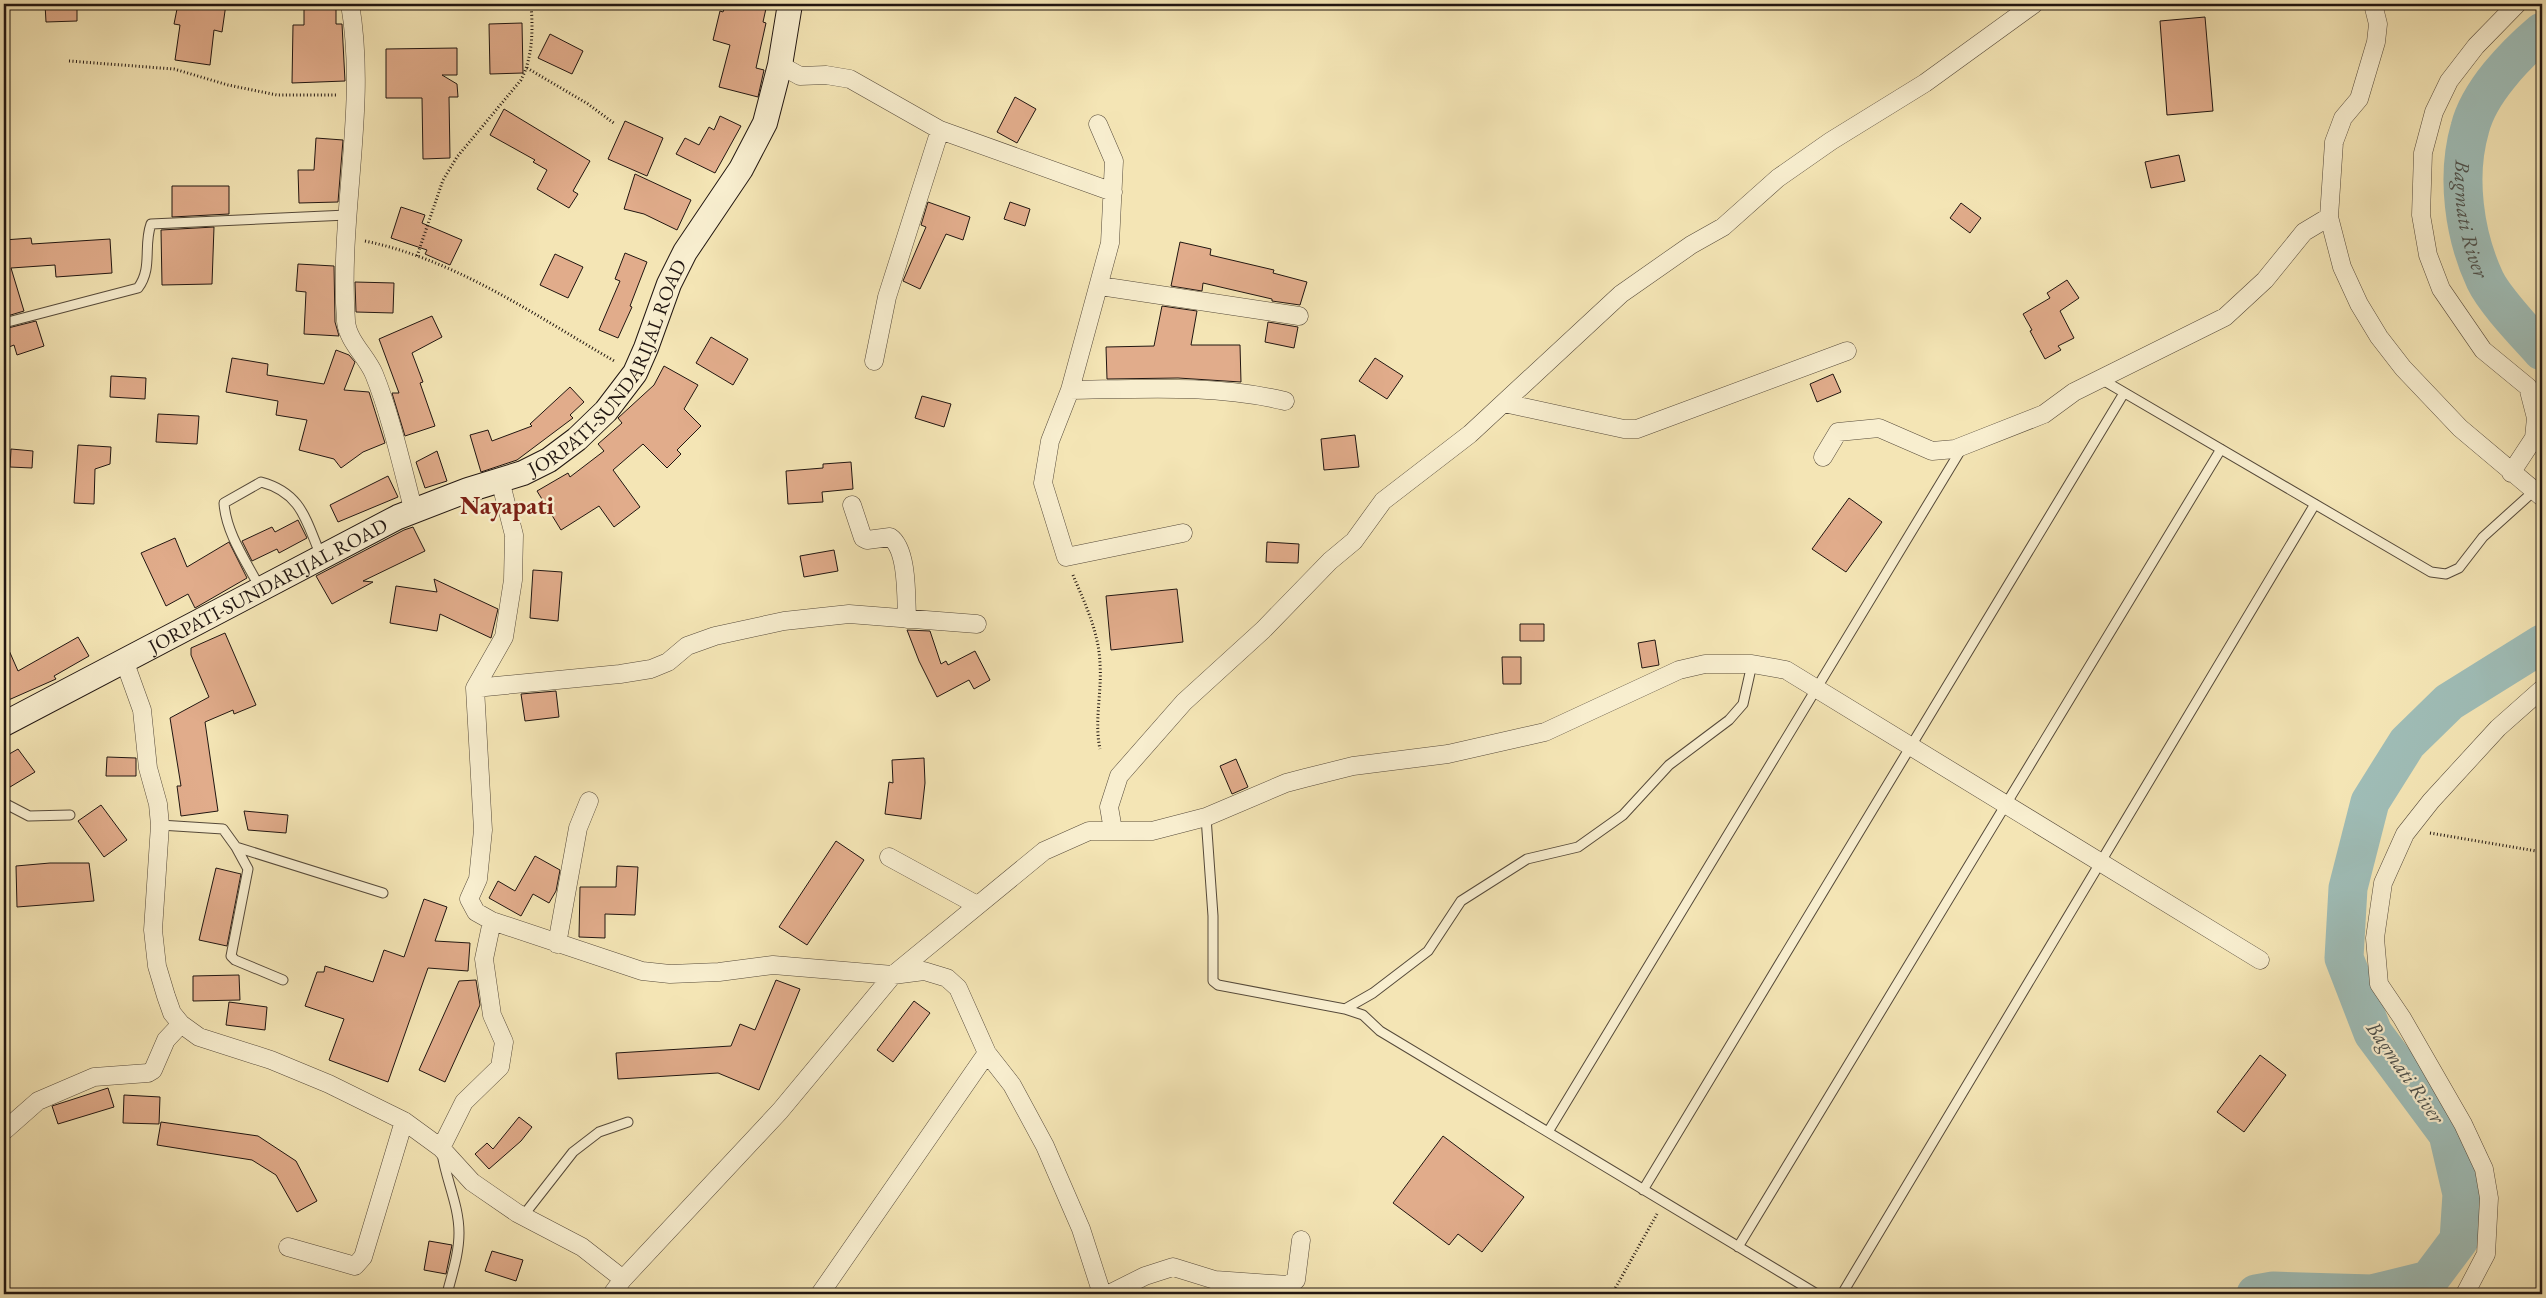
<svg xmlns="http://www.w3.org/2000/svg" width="2546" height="1298" viewBox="0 0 2546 1298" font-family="'EB Garamond',serif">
  <rect width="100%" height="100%" fill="#f4e5b5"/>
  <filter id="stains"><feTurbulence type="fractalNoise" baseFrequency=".004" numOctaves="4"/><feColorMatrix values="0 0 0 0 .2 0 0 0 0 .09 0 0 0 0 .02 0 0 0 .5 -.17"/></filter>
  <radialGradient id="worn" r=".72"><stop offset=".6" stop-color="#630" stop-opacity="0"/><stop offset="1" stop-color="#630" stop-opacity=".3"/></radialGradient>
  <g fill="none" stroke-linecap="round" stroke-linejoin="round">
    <!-- river -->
    <g stroke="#9fbdb7" stroke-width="39">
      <path id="s1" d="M2542,32C2515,55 2479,92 2470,128C2456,176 2464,235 2485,280C2495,301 2526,333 2542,351"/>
      <path d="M2256,1294L2273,1291L2372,1294L2429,1280L2459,1240L2462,1194L2448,1134L2373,1033L2344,958L2348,888L2370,802L2407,743L2449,702L2542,644"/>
    </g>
  </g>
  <!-- building -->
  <path fill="#e1ac8b" stroke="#211611" d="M45,4H77V21L46,22Z
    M178,4H226L222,32L214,30L210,65L175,60L180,25L174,24Z
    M304,4H336V24H342L345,81L292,83L293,25H304Z
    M726,4H767L763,22L766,23L756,68L764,70L758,97L719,87L730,45L713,40L720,11L723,12Z
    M2205,17L2213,111L2167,115L2160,21Z
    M522,23L523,73L490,74L489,24Z
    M550,34L583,51L572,74L538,58Z
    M457,48V75H442L457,84L458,97H449L450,158L423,159L422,98H386V49Z
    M1015,97L1036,109L1017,143L997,132Z
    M504,109L590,161L573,191L578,194L569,208L537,189L547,170L533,162L535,160L490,135Z
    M720,116L741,126L715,173L676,154L685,138L699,145L709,127L714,130Z
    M625,121L663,138L647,176L608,159Z
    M316,138L343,140L338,202L299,203L298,170H314Z
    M2179,155L2185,181L2151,188L2145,162Z
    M635,174L691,200L677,230L644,214L624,209Z
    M172,186H229V214L172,217Z
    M928,202L970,217L963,240L946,234L920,289L903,281L926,227L921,225Z
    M1010,202L1030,209L1025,226L1004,219Z
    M1961,203L1981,218L1970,233L1950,218Z
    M401,207L425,215L422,223L462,240L450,265L425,254L427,250L391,238Z
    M214,227L212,284L162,285L161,230Z
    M31,238L32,244L110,239L112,273L56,277L55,265L11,268L24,311L4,317V240Z
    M1180,242L1211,249L1210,255L1274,270L1273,273L1307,282L1300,305L1272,301V299L1203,283L1202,291L1171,286Z
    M625,253L647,262L630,306L632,307L618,338L599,330L620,281L615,279Z
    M555,254L583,267L568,298L540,285Z
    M298,264L334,266L335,322L339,336L304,334L306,292L296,291Z
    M2067,280L2079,298L2060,311L2074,338L2058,346L2061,350L2045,359L2030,331L2032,330L2023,314L2050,298L2047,293Z
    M355,282L394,283L393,313L356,312Z
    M1162,306L1197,311L1191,345H1240L1241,382L1178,378L1107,379L1106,347L1154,346Z
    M432,316L442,337L412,353L423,382L420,383L435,426L405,436L392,393H399L379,339Z
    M36,321L44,346L17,355L14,345L4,349V329Z
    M1268,322L1298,327L1294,348L1265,342Z
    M711,337L748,359L733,385L696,363Z
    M336,350L349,355L355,362L344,390L369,392L385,443L363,452L341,468L334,459L299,450L307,420L276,415L278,401L226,392L232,358L268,364L267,375L324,384Z
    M1375,358L1403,376L1387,399L1359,381Z
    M664,366L698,385L684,409L701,426L677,450L681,454L667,468L643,444L613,470L640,507L614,527L599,506L561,530L537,491L568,473L570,477L604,451L598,444L622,423L618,418L654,385Z
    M1833,374L1841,392L1817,402L1810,384Z
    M111,376L146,378L145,399L110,397Z
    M570,387L584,402L570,415L573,418L517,460L481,472L470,435L488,430L492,441L532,426L530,424Z
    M922,396L951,404L944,427L915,418Z
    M158,414L199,416L197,444L156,442Z
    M1355,435L1359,467L1324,470L1321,439Z
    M78,445L111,447L110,464L95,469L94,504L74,503Z
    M11,449L33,451L32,468L10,467Z
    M437,451L447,481L425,488L416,462Z
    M851,462L853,489L822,492L823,502L788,504L786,471L823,468V464Z
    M388,476L398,497L338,522L330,505Z
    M1849,498L1882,522L1846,572L1812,549Z
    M298,520L307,538L279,553L277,549L252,561L242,541L272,527L275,532Z
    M413,527L425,551L363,581L373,582L332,604L316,576L404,530Z
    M175,538L187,567L229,542L247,578L195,608L188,594L166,606L141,553Z
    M1267,542L1299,544L1298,563L1266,562Z
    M834,550L838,571L804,577L800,556Z
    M533,570L562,572L558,621L530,618Z
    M434,579L498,609L491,638L440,614L437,631L390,623L396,586L437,592Z
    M1177,589L1183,642L1111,650L1106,596Z
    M1520,624H1544V641H1520Z
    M907,630L930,631L941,664L946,661L948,665L975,651L990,680L974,689L969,680L937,697L919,661Z
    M225,633L256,705L234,714L233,710L205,722L218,811L181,816L177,786H181L170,718L209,697L191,655V648Z
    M78,637L89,656L54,676L56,679L4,702V639L18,671Z
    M1655,640L1659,665L1642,668L1638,643Z
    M1502,657H1521V684H1503Z
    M556,691L559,717L525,721L521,694Z
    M18,749L35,772L10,787L4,777V757Z
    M107,757L136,758V776H106Z
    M924,758L925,783L921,819L885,814L889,782L893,783L892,760Z
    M1236,759L1248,787L1232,794L1220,766Z
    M101,805L127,840L104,857L78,821Z
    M244,811L288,815L286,833L248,830Z
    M836,841L864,860L807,945L779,927Z
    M535,856L560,870L556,891L549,903L533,894L521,916L489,898L498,881L515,891Z
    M50,863H89L94,901L17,907L16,866Z
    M617,866L638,867L635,915L605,914V938L579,937L580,887H616Z
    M216,868L241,874L227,946L199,940Z
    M424,899L447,907L435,941L470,943L468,971L428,968L388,1082L329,1060L344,1019L305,1006L317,972H324L325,966L373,982L384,950L404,957Z
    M239,975L240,1000L193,1001V976Z
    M476,980L480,1005L445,1082L419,1070L459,981Z
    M776,980L800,989L759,1090L718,1073L618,1079L616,1053L731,1046L740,1024L755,1030Z
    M914,1001L930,1013L893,1062L877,1050Z
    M229,1002L267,1007L265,1030L226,1025Z
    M2260,1055L2286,1075L2244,1132L2217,1112Z
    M108,1088L114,1107L58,1124L52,1106Z
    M124,1095L160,1097L159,1124L123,1123Z
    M519,1117L532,1127L521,1141L489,1169L475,1154L487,1143L493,1149Z
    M161,1122L258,1136L296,1161L317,1201L297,1212L276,1175L252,1160L157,1145Z
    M1443,1136L1524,1197L1482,1252L1458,1234L1449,1245L1393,1203Z
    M429,1241L452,1245L446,1274L424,1270Z
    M492,1251L523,1260L516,1281L485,1271Z"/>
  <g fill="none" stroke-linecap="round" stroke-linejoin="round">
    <defs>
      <path id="lane" d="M4,323L138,288C153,268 143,246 151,224L347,215
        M2101,379L2431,572L2446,574L2459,568L2483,537L2534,491
        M260,588C246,561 226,533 224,503L261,482C302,493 306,521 321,556
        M4,803L29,816L70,815
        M1206,817L1213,916V981L1218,985L1345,1009L1363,1015L1380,1031L1817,1294
        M160,825L223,829L236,847L248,869L231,956L235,960L283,980
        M236,847L383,893
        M1345,1009L1373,993L1428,951L1461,901L1527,859L1578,847L1623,815L1669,765L1729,720L1743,704L1752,664
        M1548,1132L1962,448
        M442,1153C446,1180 459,1205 459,1233C459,1254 452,1274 447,1294
        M1643,1190L2124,393
        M523,1216L573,1152L599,1132L628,1122
        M1738,1247L2221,449
        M1842,1294L2315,504"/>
      <path id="street" d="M350,4C368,108 338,215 346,321C347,340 367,357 374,374C391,416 402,467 414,512
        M2373,4L2378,24L2376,42L2359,99L2343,118L2334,142L2329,217L2342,267L2359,304L2379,337L2403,368L2460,428L2542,497
        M780,65L800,76L826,75L850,79L940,130L1113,192
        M1098,124L1114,161L1110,243L1070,390L1050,441L1043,483L1066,557L1183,533
        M1100,286L1299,316
        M874,361L887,297L940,130
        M1070,390C1141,389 1215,384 1285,401
        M1504,403L1624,429H1637L1847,351
        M1823,457L1838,432L1879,428L1932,451L1955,449L2044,414L2074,392L2225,317L2265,280L2304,232L2329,217
        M2511,473L2534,438L2536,418L2528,387L2483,350L2441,289L2428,255L2421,215L2423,153L2434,112L2449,81L2476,46L2517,4
        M500,480L514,535L513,580L504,637L475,688L483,830L478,879L469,899L476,912L492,921L642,971L670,974L719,972L773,965L893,975L924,971L947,978L958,988L987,1053L1012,1085L1045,1146L1081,1229L1102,1294
        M852,505L863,538L867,540L890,537C908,549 906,597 907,619
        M124,660L142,710L148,768L158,804L160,825L153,930L157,966L166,996L172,1013L181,1024L199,1037L271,1060L329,1084L404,1121L441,1148L472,1182L517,1213L582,1247L623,1279
        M475,688L620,674L651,669L668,662L687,646L715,636L784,621L849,614L977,624
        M1113,830L1109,807L1119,776L1184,702L1263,630L1330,561L1354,541L1383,501L1470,434L1621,294L1691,245L1723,227L1778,178L1831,141L1925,83L2034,4
        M889,857L977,905
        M557,944L578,828L589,801
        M4,1131L38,1101L94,1077L148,1073L153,1070L166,1040L181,1024
        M441,1148L464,1102L500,1067L504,1042L492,1015L484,959L492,921
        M288,1247L355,1266L363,1257L404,1121
        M612,1294L623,1279L780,1111L893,975L1044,851L1089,831H1152L1206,817L1286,783L1305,778L1353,766L1448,754L1545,732L1679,670L1705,664H1752L1786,670L2260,960
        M820,1294L987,1053
        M1109,1294L1145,1276L1173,1267L1215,1280L1288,1285L1296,1280L1301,1240
        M2465,1294L2486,1254L2489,1198L2484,1169L2463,1124L2402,1018L2379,984L2375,938L2383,883L2405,834L2431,801L2498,728L2542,689"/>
      <g id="secondary">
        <path id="s2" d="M4,724L398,517L468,490L523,473L549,460L577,439L606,411L635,373L646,348L669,284L685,252L741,169L765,123L780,65L790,4"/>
      </g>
    </defs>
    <!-- lane casing -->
    <use href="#lane" stroke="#564a3a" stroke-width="11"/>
    <!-- street casing -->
    <use href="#street" stroke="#564a3a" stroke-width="19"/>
    <!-- secondary casing -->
    <use href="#secondary" stroke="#211611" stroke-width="26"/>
    <!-- path -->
    <path stroke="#211611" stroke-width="3" stroke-dasharray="1 2.5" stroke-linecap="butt" d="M69,61L174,69L228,85L277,95H338
      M527,68L588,104L615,124
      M365,241C457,260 536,316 616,362
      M417,256L443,180L457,157L521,80C533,57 533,29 531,4
      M1073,575C1085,604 1099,632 1100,664C1102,693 1094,721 1100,749
      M2430,833L2542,852
      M1612,1294L1657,1214"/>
    <!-- lane -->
    <use href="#lane" stroke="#f8eecf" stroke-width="9"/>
    <!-- street -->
    <use href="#street" stroke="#f8eecf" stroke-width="18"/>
    <!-- secondary -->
    <use href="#secondary" stroke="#f8eecf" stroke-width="24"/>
  </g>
  <g text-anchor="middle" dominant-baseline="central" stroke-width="4.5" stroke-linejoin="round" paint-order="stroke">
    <!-- street labels -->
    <g font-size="20" fill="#211611" stroke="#f8eecf">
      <text stroke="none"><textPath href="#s2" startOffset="718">JORPATI-SUNDARIJAL ROAD</textPath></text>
      <text stroke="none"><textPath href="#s2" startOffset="298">JORPATI-SUNDARIJAL ROAD</textPath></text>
    </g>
    <!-- water labels -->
    <g font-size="21" font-style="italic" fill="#4d504b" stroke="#f8eecf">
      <text stroke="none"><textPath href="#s1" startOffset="214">Bagmati River</textPath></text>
      <text transform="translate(2406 1072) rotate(55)">Bagmati River</text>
    </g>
    <!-- district labels -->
    <g font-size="25" font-weight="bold" fill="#7a1f14" stroke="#f8eecf">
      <text x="507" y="505">Nayapati</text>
    </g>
  </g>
  <!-- margin -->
  <rect width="2546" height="1298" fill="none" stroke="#f4e5b5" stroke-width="20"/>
  <rect x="5" y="5" width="2536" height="1288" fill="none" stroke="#211611" stroke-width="2.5"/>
  <rect x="10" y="10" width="2526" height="1278" fill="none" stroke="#211611"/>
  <rect width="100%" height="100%" filter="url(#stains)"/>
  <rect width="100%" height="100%" fill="url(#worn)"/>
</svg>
